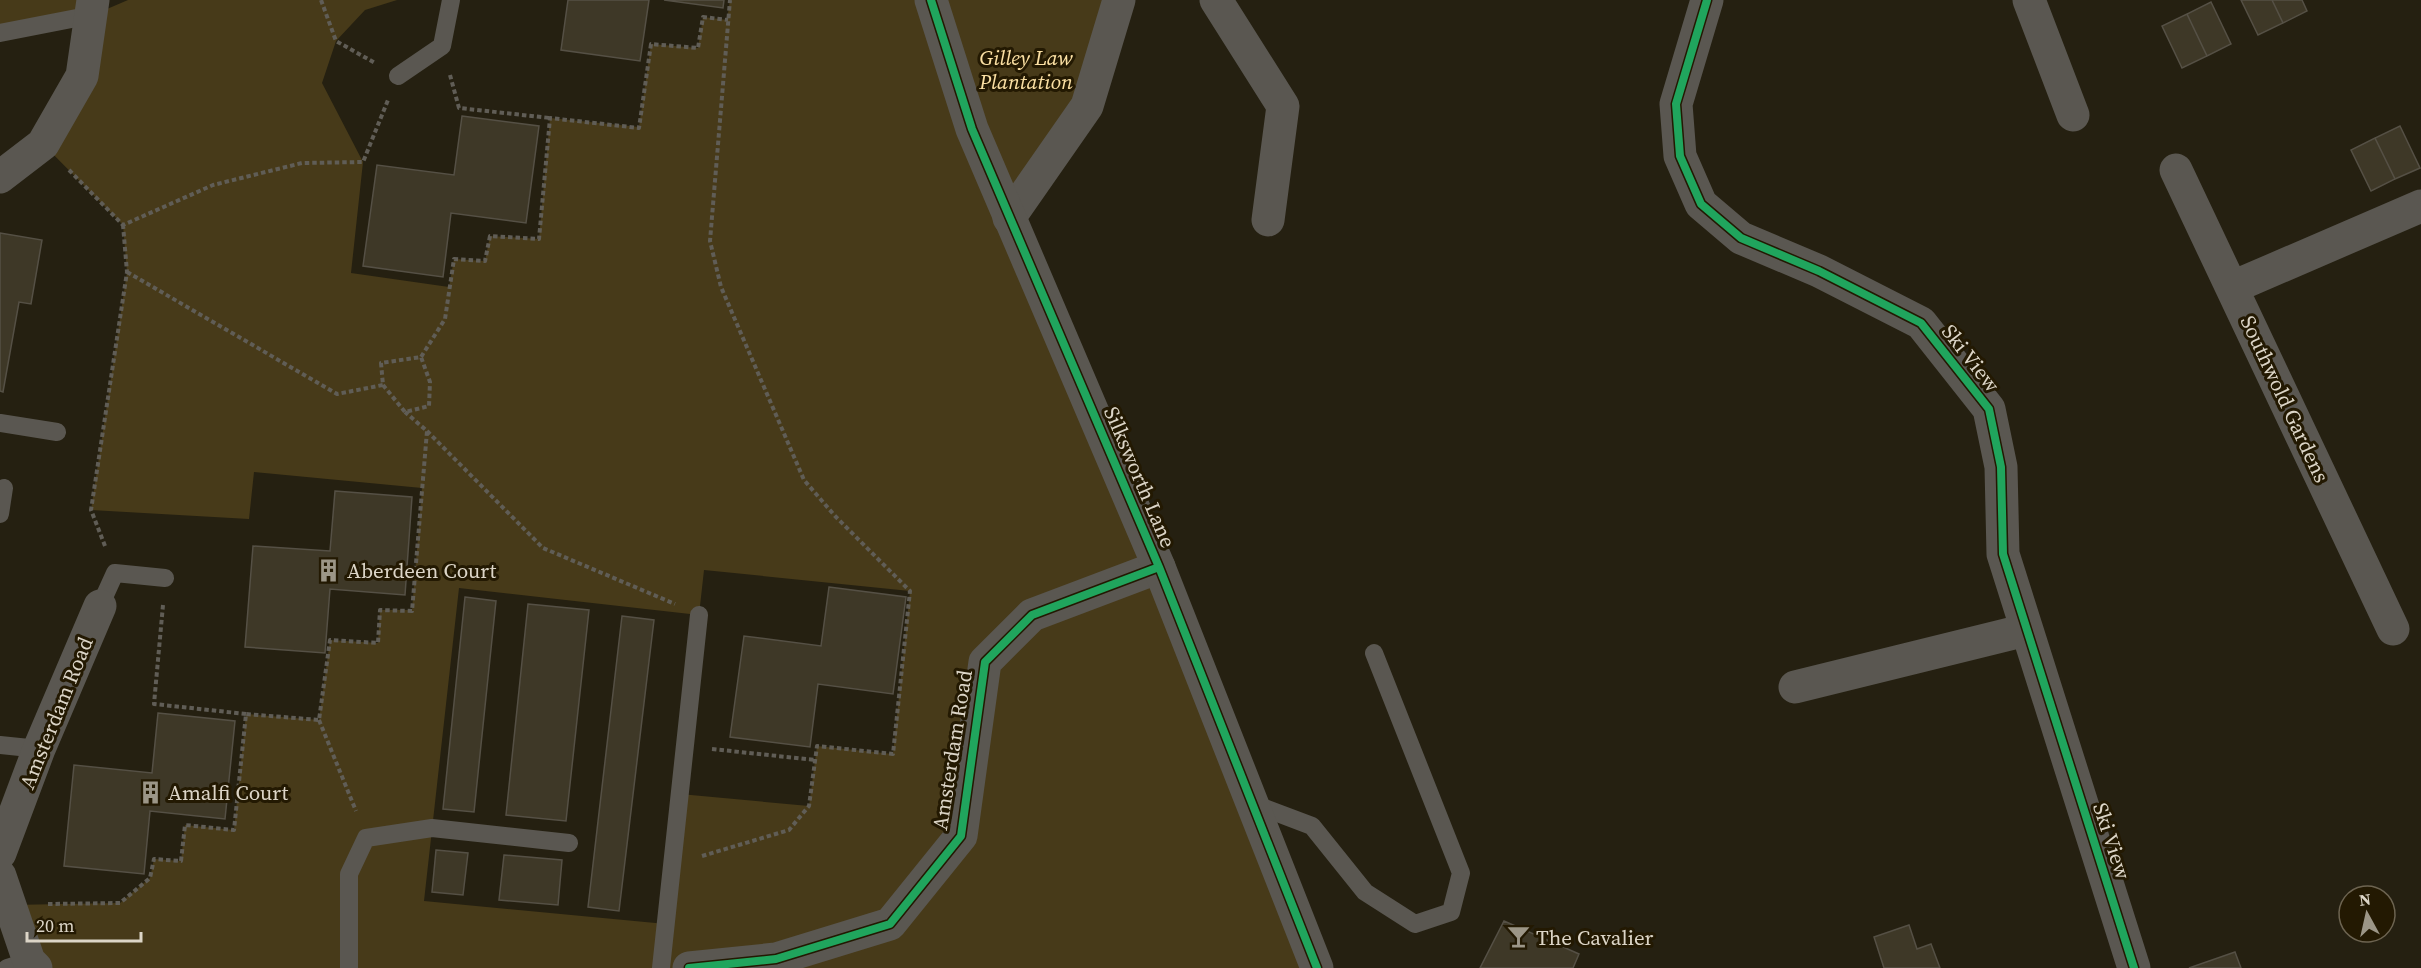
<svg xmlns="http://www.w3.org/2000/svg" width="2421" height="968" viewBox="0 0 2421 968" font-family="'Source Serif 4',serif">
  <rect width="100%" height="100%" fill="#252011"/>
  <!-- green -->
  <path fill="#473a19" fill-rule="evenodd" d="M0,0H93V15L128,0H397L365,10L336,41L322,83L363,162L351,273L449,287L454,259L485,261L490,236L539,239L550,118L639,127L651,44L698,48L703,17L727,20L730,0H1119L1087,106L1009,218L1317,968H36L10,905L120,903L150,878L154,859L181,861L185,825L234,830L246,714L319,720L330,640L378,643L380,610H412L422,488L254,472L249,519L91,510L127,272L123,225L43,144L92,16L0,33ZM704,570L910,591L893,754L817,746L809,806L680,794L666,924L424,901L459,588L699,615Z"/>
  <!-- building -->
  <path fill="#3e3827" stroke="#555045" stroke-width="1.5" d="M568,0H649L640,61L561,50Z
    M664,0H724L723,8Z
    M2241,0H2272L2283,23L2258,35Z
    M2272,0H2302L2307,11L2283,23Z
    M2211,2L2231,44L2207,56L2187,14Z
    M2187,14L2207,56L2182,68L2162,26Z
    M462,116L539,126L526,223L451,213L443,277L363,266L377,165L454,175Z
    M2400,126L2420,168L2395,179L2375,138Z
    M2375,138L2395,179L2371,191L2351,150Z
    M0,233L42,240L31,304L19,302L3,392L0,391Z
    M335,491L412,497L405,595L330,589L325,653L245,647L253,546L330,551Z
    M829,587L906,597L893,694L818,684L810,747L730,737L744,636L821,646Z
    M465,597L496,601L474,812L443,809Z
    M528,604L589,610L566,821L506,815Z
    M622,616L654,620L619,911L588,907Z
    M158,713L235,721L225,819L150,811L144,874L64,866L74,765L152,773Z
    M436,850L468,853L463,895L432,892Z
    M504,855L562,860L558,905L499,900Z
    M1504,921L1579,954L1573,968H1480Z
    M1909,925L1917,949L1931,944L1940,968H1884L1874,937Z
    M2235,952L2241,968H2189Z"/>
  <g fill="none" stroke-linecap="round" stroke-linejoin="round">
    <!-- path -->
    <path stroke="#605d56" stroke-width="4" stroke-dasharray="4.5 3" stroke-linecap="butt" d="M321,0L336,41L375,63
      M450,75L459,108L550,118
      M69,170L123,225L213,185L302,163L363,162L388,100
      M127,272L337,394L383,385L381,363L421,357L445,319L454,259L485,261L490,236L539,239L550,118L639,128L651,44L698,48L703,17L728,20
      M383,385L405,412L429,406L430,382L421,357
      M427,431L543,548L675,604
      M105,546L91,510L127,272L123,225
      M163,605L154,704L246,714
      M319,720L356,811
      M712,749L815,760
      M702,856L789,830L809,806L817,746L893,754L910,591L835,516L804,480L721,287L710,241L730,0
      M48,904L120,903L150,878L154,859L181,861L185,825L234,830L246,714L319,720L330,640L378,643L380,610L412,611L427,431L405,412"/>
    <!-- service -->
    <path stroke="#5a5751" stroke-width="18" d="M0,33L92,15
      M398,76L442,46L451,0
      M0,423L57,432
      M0,514L4,488
      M100,606L115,573L165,578
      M0,745L39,749
      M1254,804L1312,826L1365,892L1415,924L1451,912L1461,873L1374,653
      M7,968L29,961
      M349,968V874L366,838L432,828L569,843
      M661,968L699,615"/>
    <!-- minor -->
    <path stroke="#5a5751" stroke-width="33" d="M1216,0L1283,106L1268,220
      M1707,0L1676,104L1680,156L1701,204L1741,238L1819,271L1921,323L1989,409L2001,467L2003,554L2134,968
      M2029,0L2073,115
      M2176,170L2393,629
      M0,177L43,144L82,76L93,0
      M1009,218L1087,106L1119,0
      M2233,287L2421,206
      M1795,687L2026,630
      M0,853L39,749L100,606
      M0,876L29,961L36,968
      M689,968L776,959L890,924L961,836L985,662L1032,615L1159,567"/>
    <!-- tertiary -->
    <path stroke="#5a5751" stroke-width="33" d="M931,0L972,129L1159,567L1317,968"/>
    <defs>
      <path id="cycleway" d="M931,0L972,129L1159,567L1317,968
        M1707,0L1676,104L1680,156L1701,204L1741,238L1819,271L1921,323L1989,409L2001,467L2003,554L2134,968
        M689,968L776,959L890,924L961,836L985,662L1032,615L1159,567"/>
    </defs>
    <!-- cycleway casing -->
    <use href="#cycleway" stroke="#231902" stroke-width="11"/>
    <!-- cycleway -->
    <use href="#cycleway" stroke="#20a55d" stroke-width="8"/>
  </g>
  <!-- icons -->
  <defs>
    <symbol id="building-bare" viewBox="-9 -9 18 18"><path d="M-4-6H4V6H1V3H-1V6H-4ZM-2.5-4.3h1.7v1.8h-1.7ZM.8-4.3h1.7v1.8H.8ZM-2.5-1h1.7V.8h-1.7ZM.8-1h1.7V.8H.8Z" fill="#9c9687" stroke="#231902" stroke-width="2.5" paint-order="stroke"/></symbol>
    <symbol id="bar-bare" viewBox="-9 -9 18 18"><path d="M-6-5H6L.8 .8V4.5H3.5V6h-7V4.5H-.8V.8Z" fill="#9c9687" stroke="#231902" stroke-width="2.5" paint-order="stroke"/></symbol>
  </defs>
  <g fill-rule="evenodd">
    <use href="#building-bare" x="312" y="554" width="33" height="33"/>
    <use href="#building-bare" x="134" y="776" width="33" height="33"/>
    <use href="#bar-bare" x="1502" y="920" width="33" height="33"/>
  </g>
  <g text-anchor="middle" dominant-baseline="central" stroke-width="6" stroke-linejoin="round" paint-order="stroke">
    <!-- park labels -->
    <g font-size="21" font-style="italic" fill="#fce1a4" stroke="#231902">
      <text x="1026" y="57">Gilley Law<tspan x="1026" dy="24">Plantation</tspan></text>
    </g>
    <!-- street labels -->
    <g font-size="21" fill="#dcd5c7" stroke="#231902">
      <text transform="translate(1971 358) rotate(52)">Ski View</text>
      <text transform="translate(2285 399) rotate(65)">Southwold Gardens</text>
      <text transform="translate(1140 477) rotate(67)">Silksworth Lane</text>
      <text transform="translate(56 713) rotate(-68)">Amsterdam Road</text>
      <text transform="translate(952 750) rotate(-81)">Amsterdam Road</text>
      <text transform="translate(2112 841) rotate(72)">Ski View</text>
    </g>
    <!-- poi labels -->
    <g font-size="21" fill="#dcd5c7" stroke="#231902" text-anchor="start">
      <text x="347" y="570">Aberdeen Court</text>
      <text x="168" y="792">Amalfi Court</text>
      <text x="1536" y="937">The Cavalier</text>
    </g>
  </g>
  <!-- north arrow -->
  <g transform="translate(2367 914) rotate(352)"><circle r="28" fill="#231902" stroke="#6d6451" stroke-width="1.5"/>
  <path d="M0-4.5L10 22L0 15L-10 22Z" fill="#9c9687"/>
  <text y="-9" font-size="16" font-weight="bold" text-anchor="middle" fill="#dcd5c7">N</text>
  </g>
  <!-- scale -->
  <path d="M27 932v9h114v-9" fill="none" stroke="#dcd5c7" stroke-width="3"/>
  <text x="36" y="932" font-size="18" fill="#dcd5c7" stroke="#231902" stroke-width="4.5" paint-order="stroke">20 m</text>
</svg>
